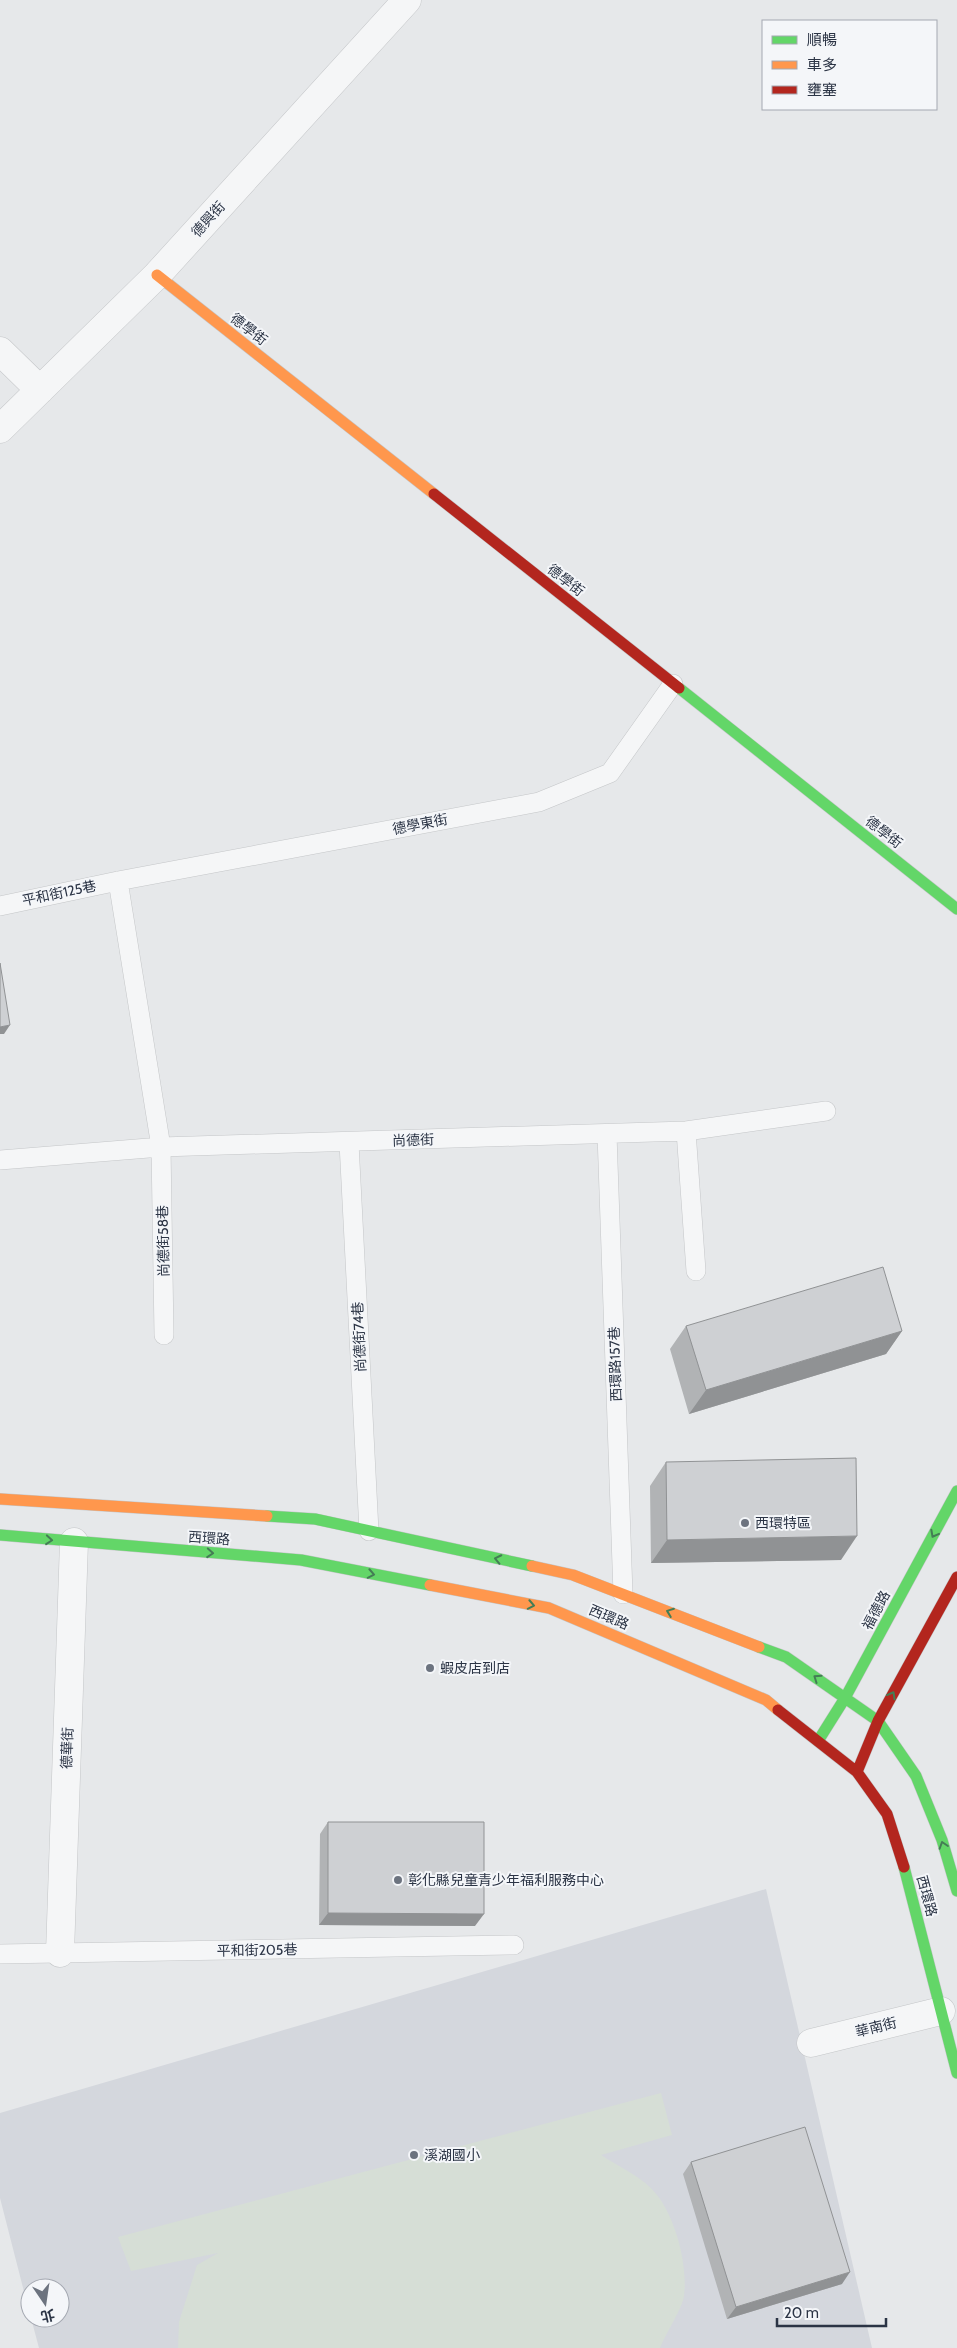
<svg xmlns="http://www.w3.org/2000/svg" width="957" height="2348" viewBox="0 0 957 2348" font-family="Cabin,'Noto Sans TC',sans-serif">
  <rect width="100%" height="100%" fill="#e6e8ea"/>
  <!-- built -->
  <path fill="#d4d7dd" d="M766,1889L872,2348H39L31,2318H60V2288H30V2315L0,2198V2113Z"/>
  <!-- green -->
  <path fill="#d6ded6" d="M661,2093L672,2135L601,2155C619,2167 643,2177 657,2195C676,2219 688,2266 684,2296C683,2307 665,2335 660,2348H178L179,2322L197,2265L218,2253L131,2271L118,2237Z"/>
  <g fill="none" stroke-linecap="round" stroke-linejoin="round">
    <defs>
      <path id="lane" d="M118,881L161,1147L164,1335
        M0,906L118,881L539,802L610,773L673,684
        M686,1131L696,1271
        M607,1134L623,1594
        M349,1143L369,1531
        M0,1160L161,1147L686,1131L826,1111
        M0,1954L514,1945"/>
      <path id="street" d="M0,351L40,390
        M0,429L157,275L407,0
        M60,1953L74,1542
        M811,2043L941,2011"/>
      <path id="fast" d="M679,688L957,909
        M267,1516L315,1519L532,1566
        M0,1535L301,1560L430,1585
        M759,1647L786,1657L878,1721L916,1776L942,1840L957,1891
        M818,1741L845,1698L957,1491
        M904,1867L957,2073"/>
      <path id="slow" d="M157,275L434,494
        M0,1499L267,1516
        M532,1566L573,1575L759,1647
        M430,1585L549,1608L766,1700L778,1710"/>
      <path id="jam" d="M434,494L679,688
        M778,1710L857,1772L887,1814L904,1867
        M857,1772L878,1721L957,1577"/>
    </defs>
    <!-- lane casing -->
    <use href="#lane" stroke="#c4c6c8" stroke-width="20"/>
    <!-- street casing -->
    <use href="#street" stroke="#c4c6c8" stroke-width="29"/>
    <!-- fast casing -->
    <use href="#fast" stroke="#c4c6c8" stroke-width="12"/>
    <!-- slow casing -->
    <use href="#slow" stroke="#c4c6c8" stroke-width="12"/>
    <!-- jam casing -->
    <use href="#jam" stroke="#c4c6c8" stroke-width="12"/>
    <!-- lane -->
    <use href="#lane" stroke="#f5f6f7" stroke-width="19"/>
    <!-- street -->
    <use href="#street" stroke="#f5f6f7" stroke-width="28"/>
    <!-- fast -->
    <use href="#fast" stroke="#63d668" stroke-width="11"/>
    <!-- slow -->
    <use href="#slow" stroke="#ff974d" stroke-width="11"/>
    <!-- jam -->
    <use href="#jam" stroke="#b3261e" stroke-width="11"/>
  </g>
  <!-- wall -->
  <path fill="#b1b3b5" d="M686,1326L902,1331L886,1354L689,1414L670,1349Z
    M666,1462L841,1560L651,1563L650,1486Z
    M328,1822L475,1926L319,1925L320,1834Z
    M691,2162L842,2284L727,2319L683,2174Z"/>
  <!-- shaded-wall -->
  <path fill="#909294" d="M10,1025L4,1034H0V1027Z
    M902,1331L886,1354L689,1414L706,1390Z
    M857,1536L841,1560L651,1563L667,1540Z
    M328,1913L484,1914L475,1926L319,1925Z
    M850,2272L842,2284L727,2319L736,2307Z"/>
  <!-- building -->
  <path fill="#ced0d3" stroke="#909294" d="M0,963L10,1025L0,1027Z
    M883,1267L902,1331L706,1390L686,1326Z
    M856,1458L857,1536L667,1540L666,1462Z
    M328,1822H484V1914L328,1913Z
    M805,2127L850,2272L736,2307L691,2162Z"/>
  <!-- one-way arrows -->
  <defs><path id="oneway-chevron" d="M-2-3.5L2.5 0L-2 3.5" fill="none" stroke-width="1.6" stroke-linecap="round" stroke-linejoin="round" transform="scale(1.25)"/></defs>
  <g stroke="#447d55">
    <use href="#oneway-chevron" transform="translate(934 1534) rotate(118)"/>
    <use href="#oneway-chevron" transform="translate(49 1540) rotate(5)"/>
    <use href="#oneway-chevron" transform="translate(210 1553) rotate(4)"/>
    <use href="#oneway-chevron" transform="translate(498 1559) rotate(-168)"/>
    <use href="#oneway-chevron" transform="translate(371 1574) rotate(11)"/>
    <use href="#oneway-chevron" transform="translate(531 1605) rotate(11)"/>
    <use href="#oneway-chevron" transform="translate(670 1612) rotate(-159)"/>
    <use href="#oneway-chevron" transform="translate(817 1678) rotate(-145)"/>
    <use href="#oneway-chevron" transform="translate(892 1695) rotate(-61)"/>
    <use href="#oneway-chevron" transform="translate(943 1845) rotate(-108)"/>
  </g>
  <!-- markers -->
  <g fill="#6c737f" stroke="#f4f6f9" stroke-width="2">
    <circle cx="745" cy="1523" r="5"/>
    <circle cx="430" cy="1668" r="5"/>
    <circle cx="398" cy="1880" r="5"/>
    <circle cx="414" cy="2155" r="5"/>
  </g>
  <g text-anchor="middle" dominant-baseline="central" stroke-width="4" stroke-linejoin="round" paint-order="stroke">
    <!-- street labels -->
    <g font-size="14" fill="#2b3445" stroke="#f4f6f9">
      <text transform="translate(208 219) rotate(-48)">德興街</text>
      <text transform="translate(249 329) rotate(38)">德學街</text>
      <text transform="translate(566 580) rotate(38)">德學街</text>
      <text transform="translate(420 824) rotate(-11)">德學東街</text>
      <text transform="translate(884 832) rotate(38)">德學街</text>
      <text transform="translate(59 893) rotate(-12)">平和街125巷</text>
      <text transform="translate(413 1140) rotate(-2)">尚德街</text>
      <text transform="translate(163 1241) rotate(-91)">尚德街58巷</text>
      <text transform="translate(359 1337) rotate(-93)">尚德街74巷</text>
      <text transform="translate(615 1364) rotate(-92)">西環路157巷</text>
      <text transform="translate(209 1538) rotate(4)">西環路</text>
      <text transform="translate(876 1610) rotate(-62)">福德路</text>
      <text transform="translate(609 1617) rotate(23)">西環路</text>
      <text transform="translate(67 1748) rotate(-88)">德華街</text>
      <text transform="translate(927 1896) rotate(75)">西環路</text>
      <text transform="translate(257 1950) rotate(-1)">平和街205巷</text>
      <text transform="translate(876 2027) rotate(-14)">華南街</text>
    </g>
    <!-- poi labels -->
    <g font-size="14" fill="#2b3445" stroke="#f4f6f9" text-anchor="start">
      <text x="755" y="1523">西環特區</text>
      <text x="440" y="1668">蝦皮店到店</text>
      <text x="408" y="1880">彰化縣兒童青少年福利服務中心</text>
      <text x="424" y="2155">溪湖國小</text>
    </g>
  </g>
  <!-- legend -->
  <rect x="762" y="20" width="175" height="90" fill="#f4f6f9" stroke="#a4a8b1"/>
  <rect x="772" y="36" width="25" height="8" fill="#63d668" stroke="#a4a8b1"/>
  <text x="807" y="45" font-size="15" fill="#2b3445">順暢</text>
  <rect x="772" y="61" width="25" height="8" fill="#ff974d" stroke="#a4a8b1"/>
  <text x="807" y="70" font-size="15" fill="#2b3445">車多</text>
  <rect x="772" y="86" width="25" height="8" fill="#b3261e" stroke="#a4a8b1"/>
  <text x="807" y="95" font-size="15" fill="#2b3445">壅塞</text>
  <!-- north arrow -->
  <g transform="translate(45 2303) rotate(167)"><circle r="24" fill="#f4f6f9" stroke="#a4a8b1"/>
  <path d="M0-4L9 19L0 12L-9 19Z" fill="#6c737f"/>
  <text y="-8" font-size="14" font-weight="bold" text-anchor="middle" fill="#2b3445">北</text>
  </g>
  <!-- scale -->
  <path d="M777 2318v8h109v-8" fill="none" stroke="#2b3445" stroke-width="2.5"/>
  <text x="784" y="2318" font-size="15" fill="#2b3445" stroke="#f4f6f9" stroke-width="4" paint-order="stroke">20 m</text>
</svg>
